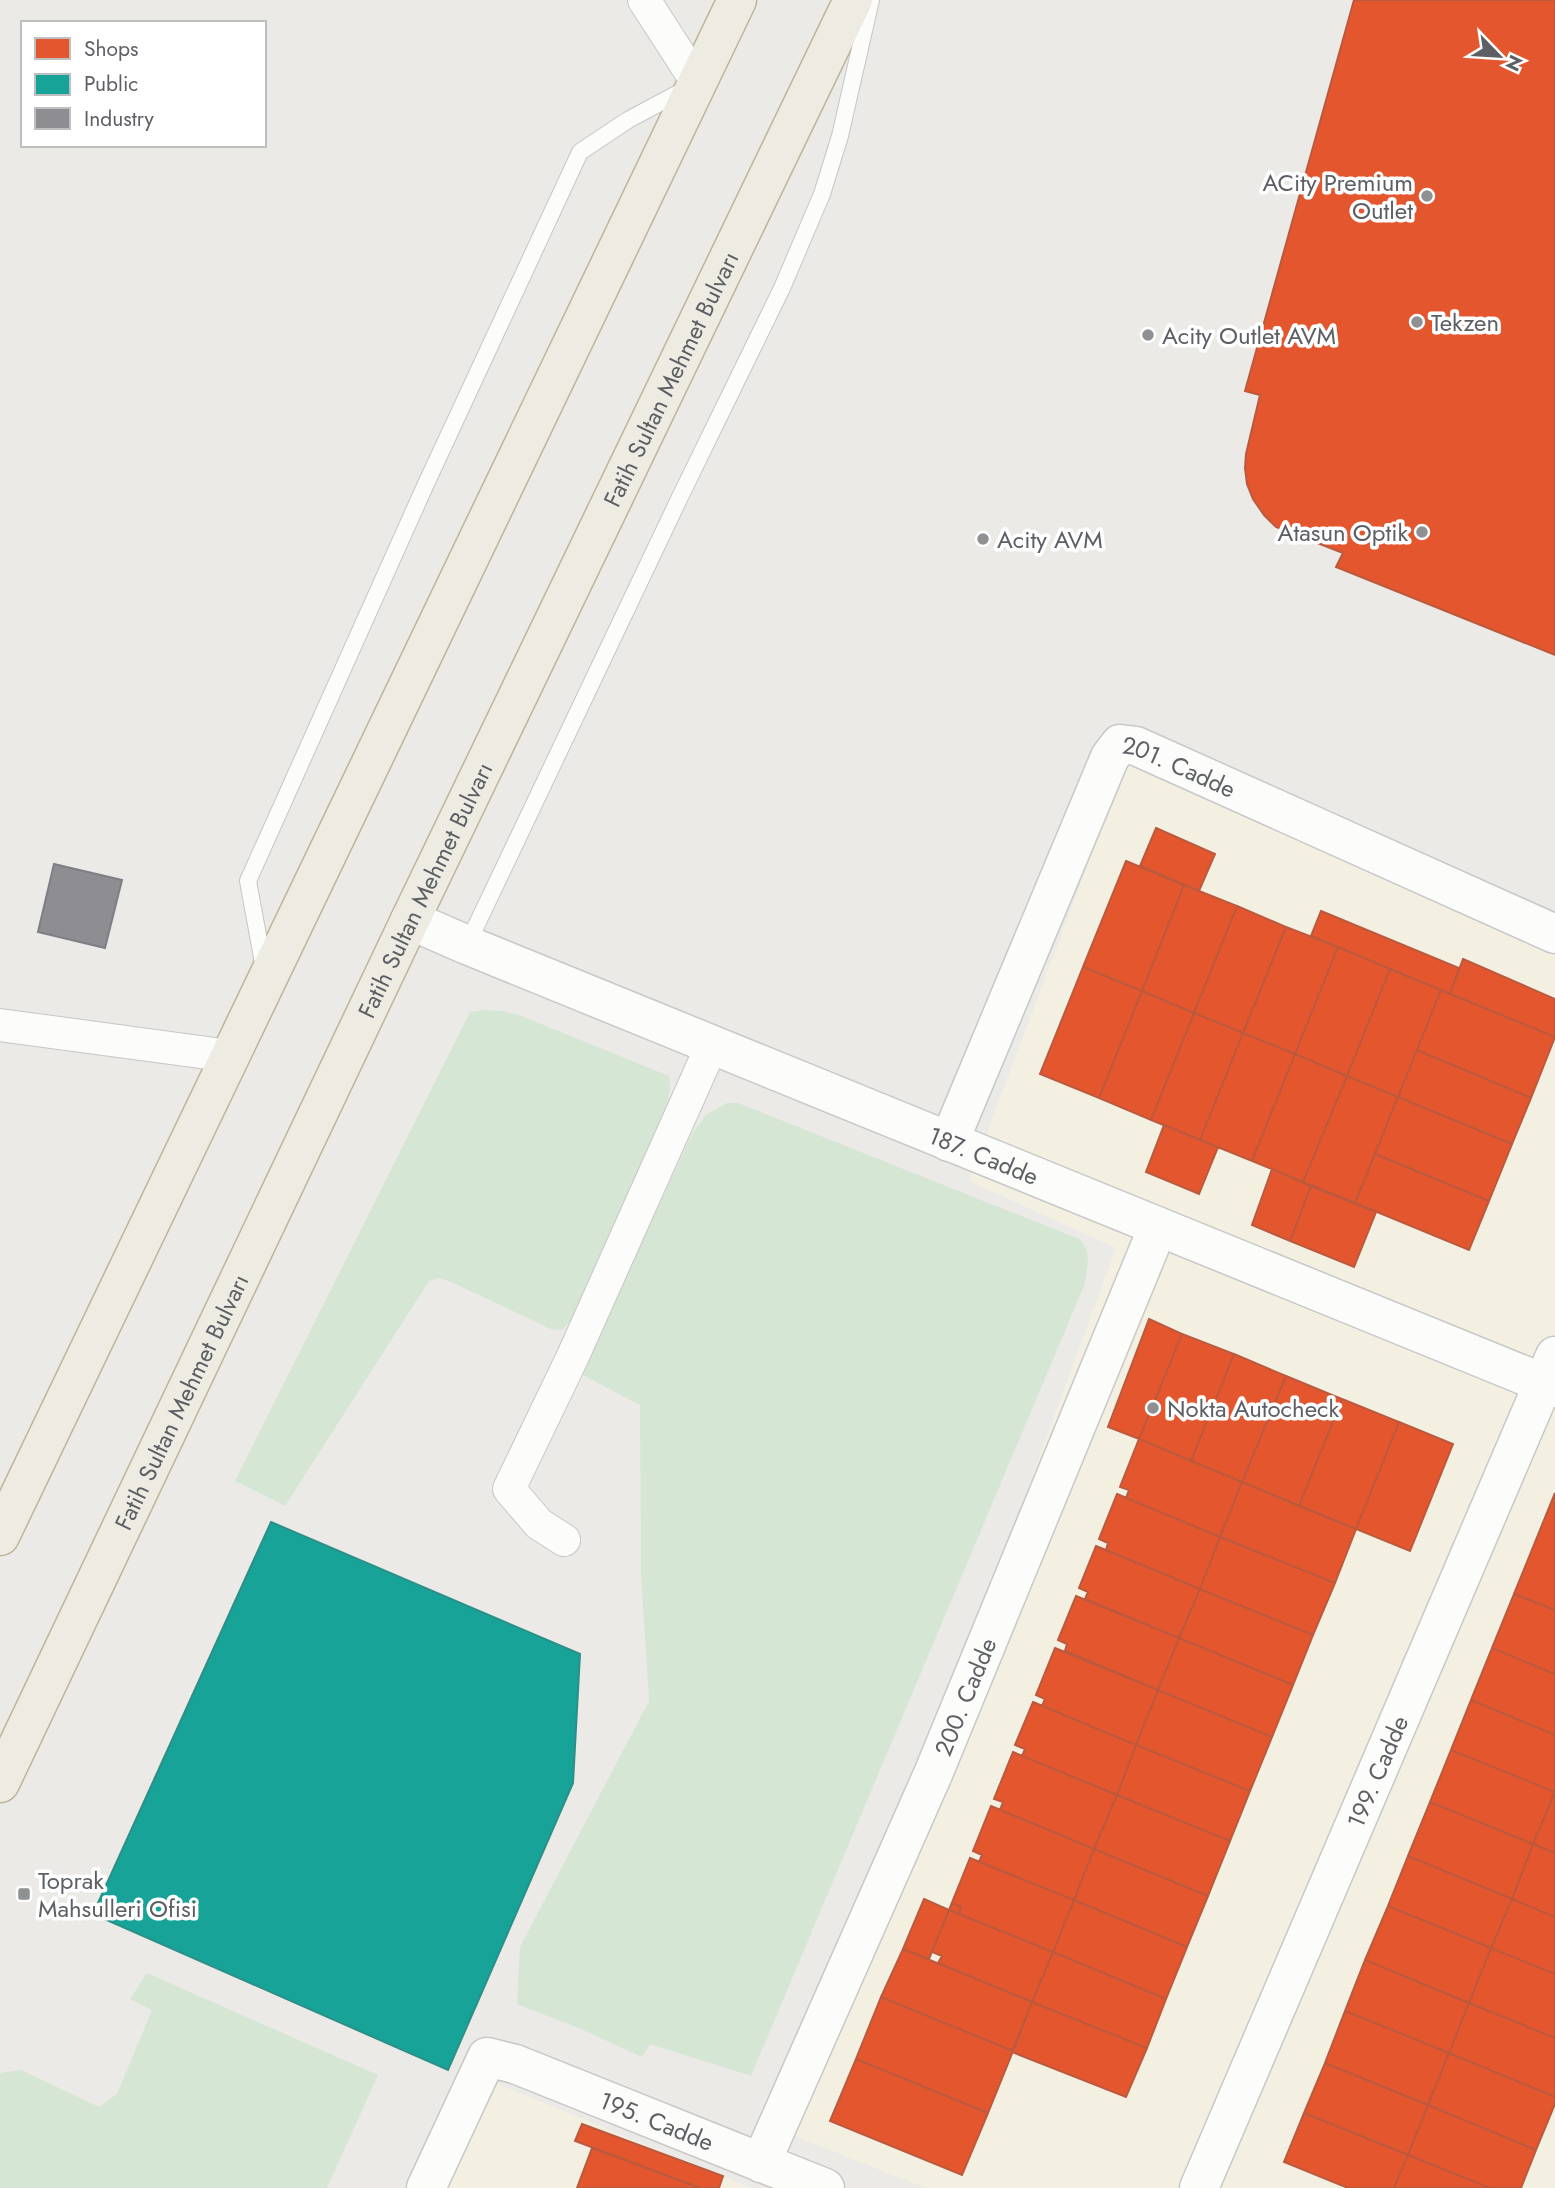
<svg xmlns="http://www.w3.org/2000/svg" width="1555" height="2188" viewBox="0 0 1555 2188" font-family="Jost,sans-serif">
  <rect width="100%" height="100%" fill="#ebeae7"/>
  <!-- commercial -->
  <path fill="#f3f0e2" d="M1128,757L1555,945V2188H926L790,2134L1116,1248L969,1181Z
    M483,2078L750,2188H438Z"/>
  <!-- green -->
  <path fill="#d6e6d4" d="M484,1010L502,1011L519,1015L669,1076C672,1091 667,1105 662,1119L570,1322L563,1329L553,1330L449,1281L439,1278L429,1281L285,1506L235,1481L470,1012Z
    M727,1103H738L1079,1239C1093,1251 1087,1270 1084,1286L751,2076L650,2044L642,2057L581,2029L517,2004L520,1947L649,1701L641,1574L640,1405L581,1374L693,1132L706,1115Z
    M147,1973L378,2075L327,2188H0V2073L21,2070L99,2107L117,2094L152,2010L130,1999Z"/>
  <!-- shops -->
  <path fill="#e4572e" stroke="#bb593e" stroke-width="2" d="M1354,0H1555V655L1336,567L1343,553L1276,527L1264,515L1253,499L1247,484L1245,468L1246,454L1260,395L1245,391Z
    M1156,828L1215,854L1199,891L1140,866Z
    M1126,861L1184,885L1142,991L1083,967Z
    M1184,885L1237,906L1194,1013L1142,991Z
    M1237,906L1286,927L1243,1033L1194,1013Z
    M1321,911L1459,968L1450,994L1311,936Z
    M1286,927L1338,947L1295,1054L1243,1033Z
    M1338,947L1390,969L1347,1076L1295,1054Z
    M1463,959L1555,999V1037L1450,994Z
    M1083,967L1142,991L1099,1098L1040,1074Z
    M1390,969L1441,990L1398,1097L1347,1076Z
    M1441,990L1555,1037L1531,1098L1417,1050Z
    M1142,991L1194,1013L1151,1120L1099,1098Z
    M1194,1013L1243,1033L1200,1140L1151,1120Z
    M1243,1033L1295,1054L1252,1161L1200,1140Z
    M1417,1050L1531,1098L1512,1144L1398,1097Z
    M1295,1054L1347,1076L1303,1182L1252,1161Z
    M1347,1076L1398,1097L1355,1203L1303,1182Z
    M1398,1097L1512,1144L1489,1201L1375,1154Z
    M1164,1125L1218,1147L1199,1194L1146,1172Z
    M1375,1154L1489,1201L1469,1250L1355,1203Z
    M1272,1169L1311,1186L1290,1241L1252,1225Z
    M1311,1186L1376,1212L1354,1267L1290,1241Z
    M1149,1319L1182,1334L1139,1439L1108,1427Z
    M1182,1334L1234,1354L1191,1461L1139,1439Z
    M1234,1354L1286,1376L1242,1482L1191,1461Z
    M1286,1376L1342,1399L1299,1506L1242,1482Z
    M1342,1399L1399,1422L1356,1529L1299,1506Z
    M1399,1422L1453,1444L1410,1551L1356,1529Z
    M1139,1439L1242,1482L1220,1537L1126,1498L1129,1490L1120,1487Z
    M1242,1482L1356,1529L1335,1583L1220,1537Z
    M1555,1493V1610L1514,1594Z
    M1117,1494L1220,1537L1200,1589L1106,1550L1108,1543L1099,1539Z
    M1220,1537L1335,1583L1313,1635L1200,1589Z
    M1096,1546L1200,1589L1179,1638L1085,1599L1088,1592L1079,1588Z
    M1200,1589L1313,1635L1293,1685L1179,1638Z
    M1514,1594L1555,1610V1674L1492,1648Z
    M1076,1596L1179,1638L1158,1690L1065,1651L1067,1644L1058,1640Z
    M1179,1638L1293,1685L1272,1737L1158,1690Z
    M1055,1648L1158,1690L1136,1745L1042,1706L1045,1699L1036,1695Z
    M1492,1648L1555,1674V1735L1471,1700Z
    M1158,1690L1272,1737L1250,1791L1136,1745Z
    M1471,1700L1555,1735V1792L1451,1750Z
    M1033,1702L1136,1745L1117,1795L1022,1756L1025,1749L1015,1745Z
    M1136,1745L1250,1791L1230,1841L1117,1795Z
    M1451,1750L1555,1792L1533,1844L1430,1802Z
    M1013,1752L1117,1795L1094,1849L1000,1810L1003,1802L994,1799Z
    M1555,1792V1853L1533,1844Z
    M1117,1795L1230,1841L1208,1896L1094,1849Z
    M1430,1802L1533,1844L1512,1899L1408,1856Z
    M991,1806L1094,1849L1074,1900L979,1862L982,1855L973,1851Z
    M1533,1844L1555,1853V1917L1512,1899Z
    M1094,1849L1208,1896L1187,1947L1074,1900Z
    M1408,1856L1512,1899L1491,1948L1388,1906Z
    M970,1858L1074,1900L1053,1952L949,1910Z
    M970,1858L1074,1900L1053,1952L959,1914L961,1907L952,1903Z
    M924,1899L949,1910L929,1959L903,1949Z
    M1512,1899L1555,1917V1974L1491,1948Z
    M1074,1900L1187,1947L1166,1999L1053,1952Z
    M1388,1906L1491,1948L1469,2003L1365,1960Z
    M949,1910L1053,1952L1032,2002L938,1963L942,1956L932,1952Z
    M1491,1948L1555,1974V2038L1469,2003Z
    M903,1949L1032,2002L1013,2051L881,1997Z
    M1053,1952L1166,1999L1147,2048L1032,2002Z
    M1365,1960L1469,2003L1449,2053L1345,2011Z
    M881,1997L1013,2051L988,2113L856,2059Z
    M1032,2002L1147,2048L1126,2097L1012,2052Z
    M1469,2003L1555,2038V2097L1449,2053Z
    M1345,2011L1449,2053L1428,2105L1325,2063Z
    M1449,2053L1555,2097V2104L1536,2150L1428,2105Z
    M856,2059L988,2113L962,2175L830,2121Z
    M1325,2063L1428,2105L1408,2155L1304,2113Z
    M1428,2105L1536,2150L1521,2188H1490L1408,2155Z
    M1304,2113L1408,2155L1394,2188H1348L1284,2162Z
    M582,2124L723,2176L719,2188H700L575,2141Z
    M592,2148L700,2188H577Z
    M1408,2155L1490,2188H1394Z"/>
  <!-- public -->
  <path fill="#17a398" stroke="#2c8f88" stroke-width="2" d="M271,1522L580,1654L573,1783L448,2070L93,1914Z"/>
  <!-- industry -->
  <path fill="#8d8d92" stroke="#7e7f84" stroke-width="2" d="M54,864L122,880L105,948L38,932Z"/>
  <g fill="none" stroke-linecap="round" stroke-linejoin="round">
    <defs>
      <path id="lane" d="M467,945L680,497L782,288L822,194L840,136L871,0
        M264,968L248,881L425,486L580,152L628,120L686,89"/>
      <path id="street" d="M644,0L697,82
        M0,1025L230,1056
        M564,1540L539,1524L509,1489L573,1356L712,1045"/>
      <g id="secondary">
        <path id="s1" d="M410,920L467,945L1555,1388"/>
        <path id="s2" d="M949,1142L1110,757L1120,744L1136,746L1555,934"/>
        <path id="s3" d="M761,2163L933,1774L1158,1227"/>
        <path id="s4" d="M426,2188L487,2057L515,2064L825,2188"/>
        <path id="s5" d="M1199,2188L1555,1356"/>
      </g>
      <g id="highway">
        <path d="M0,1536L737,0"/>
        <path id="s6" d="M0,1783L410,920L853,0"/>
      </g>
    </defs>
    <!-- lane casing -->
    <use href="#lane" stroke="#c6c6c6" stroke-width="18"/>
    <!-- street casing -->
    <use href="#street" stroke="#c6c6c6" stroke-width="34"/>
    <!-- secondary casing -->
    <use href="#secondary" stroke="#c8c8c8" stroke-width="41"/>
    <!-- highway casing -->
    <use href="#highway" stroke="#beb498" stroke-width="41"/>
    <!-- lane -->
    <use href="#lane" stroke="#fcfcfb" stroke-width="16"/>
    <!-- street -->
    <use href="#street" stroke="#fcfcfb" stroke-width="32"/>
    <!-- secondary -->
    <use href="#secondary" stroke="#fcfcfb" stroke-width="38"/>
    <!-- highway -->
    <use href="#highway" stroke="#eeebe2" stroke-width="38"/>
  </g>
  <!-- markers -->
  <g fill="#8e9091" stroke="#fff" stroke-width="2.5">
    <circle cx="1427" cy="196" r="7"/>
    <circle cx="1417" cy="322" r="7"/>
    <circle cx="1148" cy="335" r="7"/>
    <circle cx="1422" cy="532" r="7"/>
    <circle cx="983" cy="539" r="7"/>
    <circle cx="1153" cy="1408" r="7"/>
    <rect x="17" y="1887" width="14" height="14" rx="3.5"/>
  </g>
  <g text-anchor="middle" dominant-baseline="central" stroke-width="7" stroke-linejoin="round" paint-order="stroke">
    <!-- poi labels -->
    <g font-size="24" fill="#5c5f63" stroke="#fff" text-anchor="start">
      <text x="1413" y="182" text-anchor="end">ACity Premium<tspan x="1413" dy="28">Outlet</tspan></text>
      <text x="1431" y="322">Tekzen</text>
      <text x="1162" y="335">Acity Outlet AVM</text>
      <text x="1408" y="532" text-anchor="end">Atasun Optik</text>
      <text x="997" y="539">Acity AVM</text>
      <text x="1167" y="1408">Nokta Autocheck</text>
      <text x="38" y="1880">Toprak<tspan x="38" dy="28">Mahsulleri Ofisi</tspan></text>
    </g>
    <!-- street labels -->
    <g font-size="24" fill="#5c5f63" stroke="#fff">
      <text stroke="none"><textPath href="#s6" startOffset="1556">Fatih Sultan Mehmet Bulvarı</textPath></text>
      <text stroke="none"><textPath href="#s2" startOffset="497">201. Cadde</textPath></text>
      <text stroke="none"><textPath href="#s6" startOffset="989">Fatih Sultan Mehmet Bulvarı</textPath></text>
      <text stroke="none"><textPath href="#s1" startOffset="620">187. Cadde</textPath></text>
      <text stroke="none"><textPath href="#s6" startOffset="422">Fatih Sultan Mehmet Bulvarı</textPath></text>
      <text stroke="none"><textPath href="#s3" startOffset="509">200. Cadde</textPath></text>
      <text stroke="none"><textPath href="#s5" startOffset="453">199. Cadde</textPath></text>
      <text stroke="none"><textPath href="#s4" startOffset="326">195. Cadde</textPath></text>
    </g>
  </g>
  <!-- legend -->
  <rect x="21" y="21" width="245" height="126" fill="#ffffff" stroke="#bebfc1" stroke-width="2"/>
  <rect x="35" y="38" width="35" height="21" fill="#e4572e" stroke="#bebfc1" stroke-width="2"/>
  <text x="84" y="56" font-size="21" fill="#5c5f63">Shops</text>
  <rect x="35" y="74" width="35" height="21" fill="#17a398" stroke="#bebfc1" stroke-width="2"/>
  <text x="84" y="91" font-size="21" fill="#5c5f63">Public</text>
  <rect x="35" y="108" width="35" height="21" fill="#8d8d92" stroke="#bebfc1" stroke-width="2"/>
  <text x="84" y="126" font-size="21" fill="#5c5f63">Industry</text>
  <!-- north arrow -->
  <g transform="translate(1499 56) rotate(115)" stroke="#ffffff" stroke-width="5" paint-order="stroke">
  <path d="M0-5L12 26L0 18L-12 26Z" fill="#5c5f63"/>
  <text y="-10" font-size="19" font-weight="bold" text-anchor="middle" fill="#5c5f63">N</text>
  </g>
</svg>
